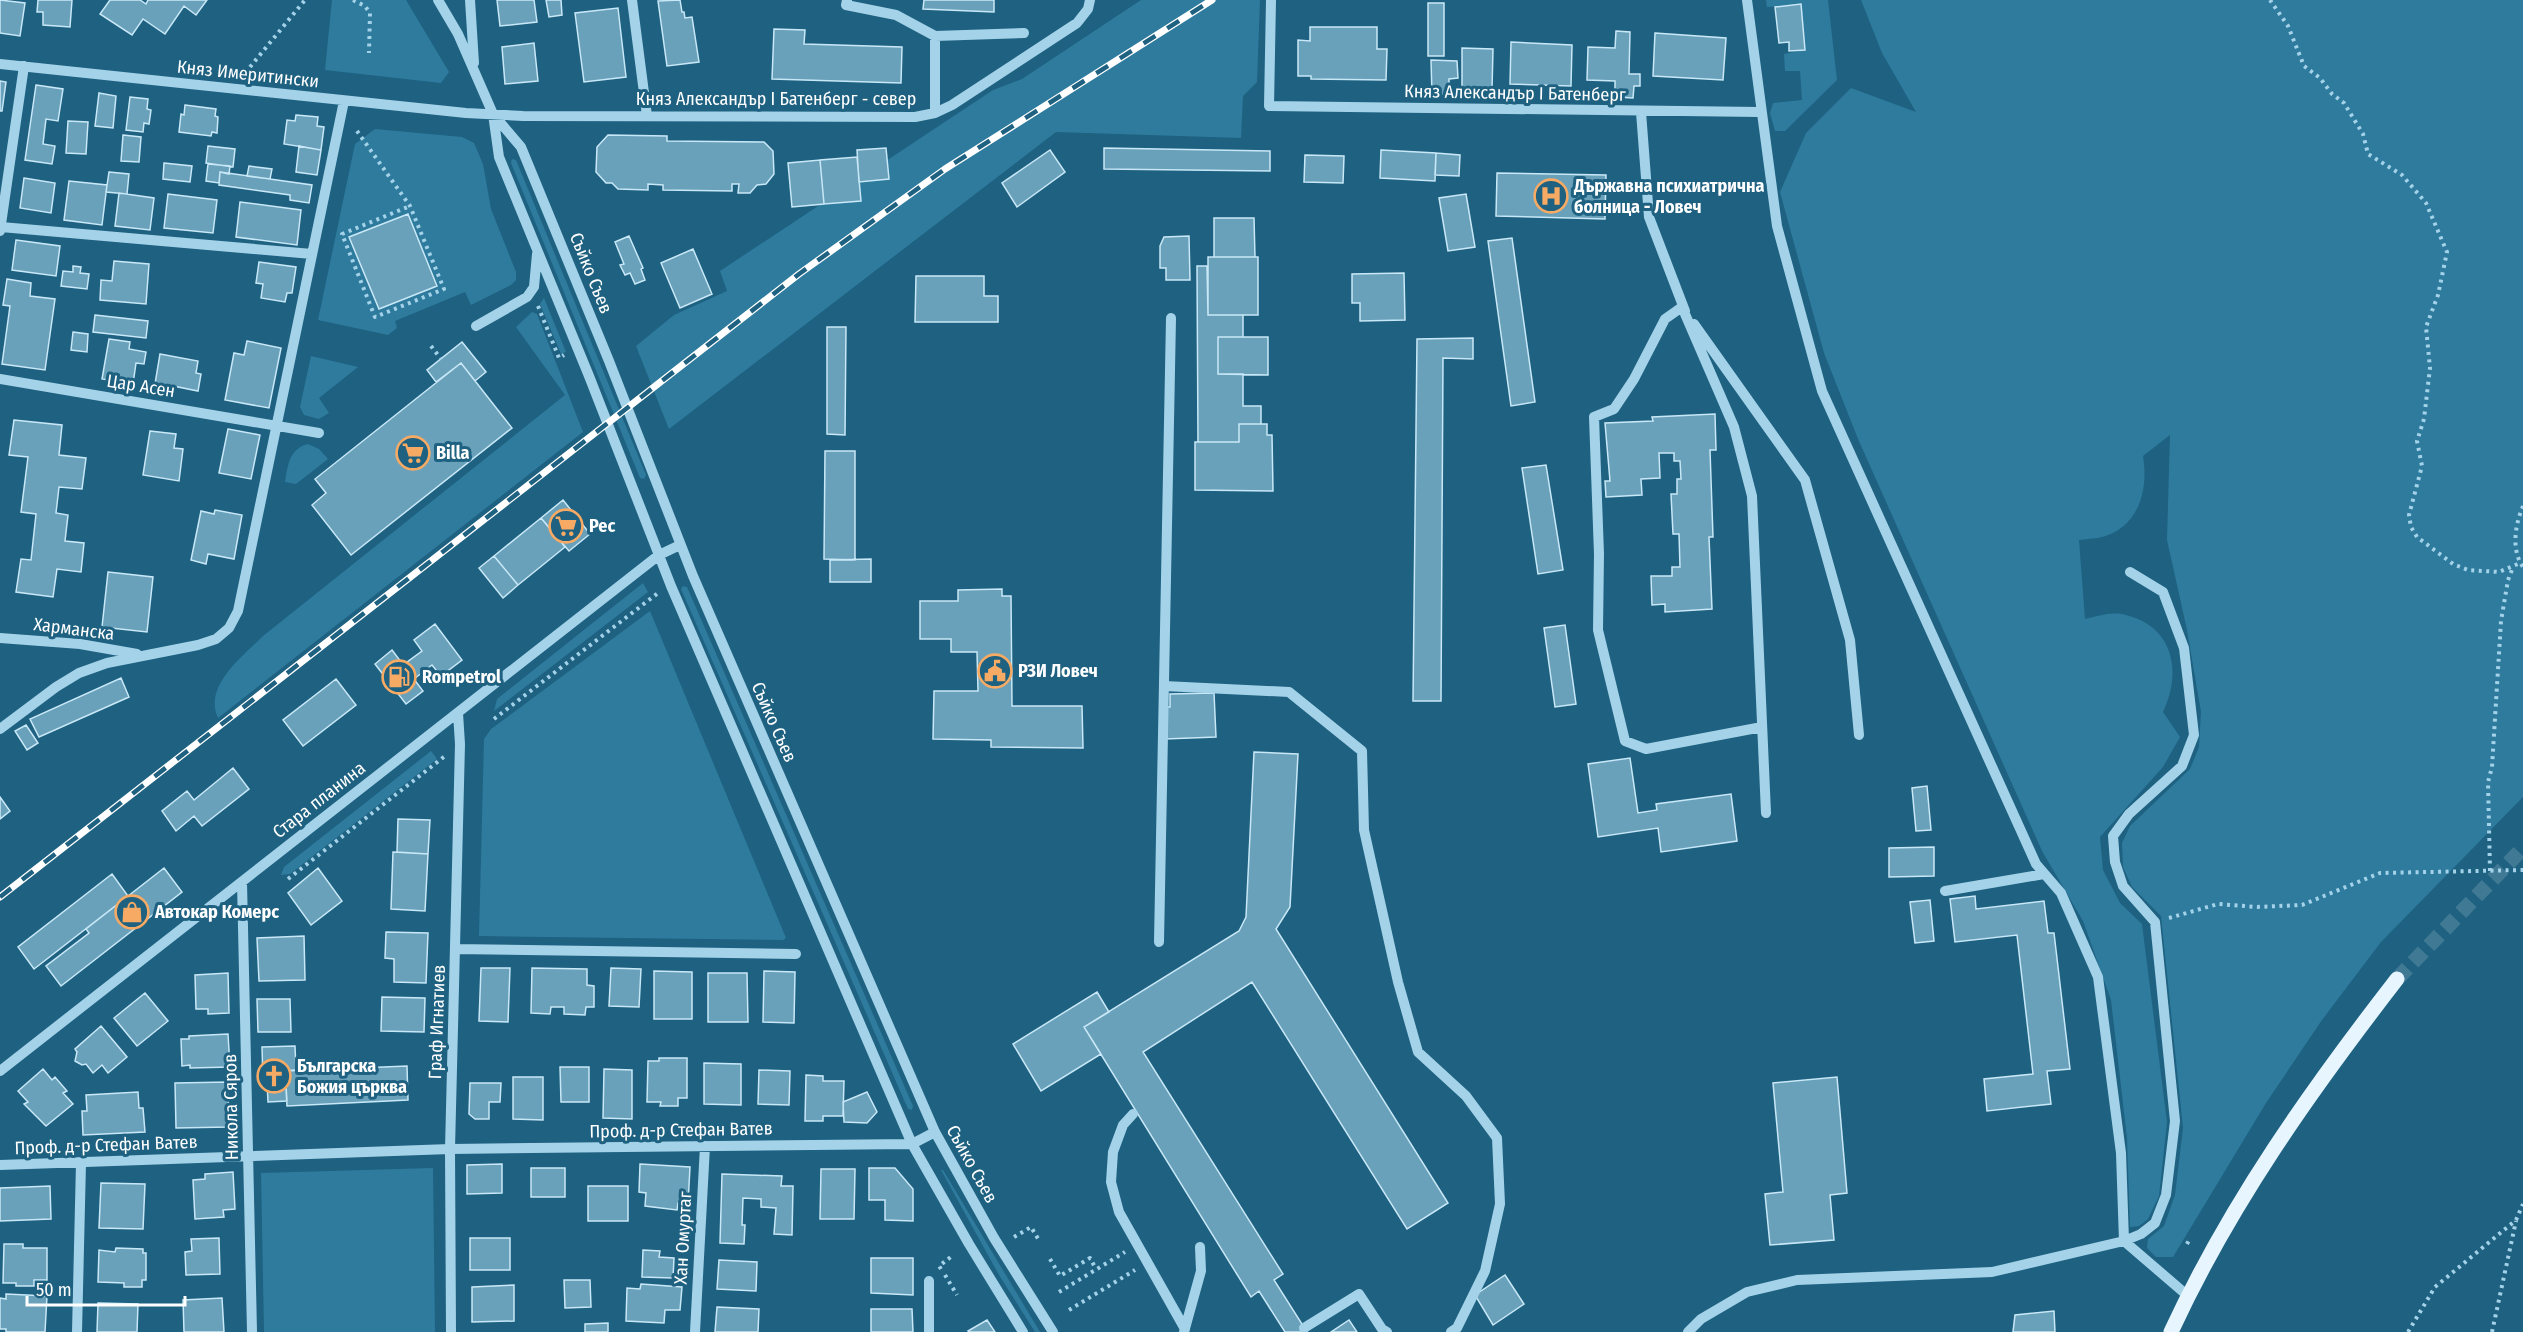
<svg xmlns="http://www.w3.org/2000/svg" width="2523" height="1332" viewBox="0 0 2523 1332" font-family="'Fira Sans Condensed',sans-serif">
  <rect width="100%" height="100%" fill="#1e6181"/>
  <!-- green -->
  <path fill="#2e7b9e" d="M332,0H406L449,72L441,83L325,70Z
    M1141,0H1260L1257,82L1243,96L1241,138L1056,132L669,429L636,346L674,315L727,291L720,271L993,90L1022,79Z
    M1766,0H1828L1837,80L1785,131H1775L1770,113L1773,103L1802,100L1800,71H1785L1784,54L1805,50L1801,5L1767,7Z
    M1861,0H2523V797L2381,942L2322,1020L2266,1103L2173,1257H2156L2147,1248L2148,1239L2164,1226L2175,1195L2183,1128L2161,916L2132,887L2123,867L2122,843L2130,826L2190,769L2199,747L2201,712L2187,630L2167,540L2170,435L2143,456C2149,491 2138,530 2098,538C2091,539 2085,539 2079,540L2085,619C2098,616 2112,611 2126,615C2174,627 2182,672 2163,712L2180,737L2163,767L2100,837L2103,870L2120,903L2142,924L2167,1122L2159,1196L2148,1219L2139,1226L2130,1227L2127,1138L2111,1000L2083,921L2042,851L1858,439L1824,353L1780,192L1806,133L1851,88L1916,112L1882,53Z
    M375,129L462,137L474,143L483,164L491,209L516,272V280L511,285L471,305L465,292L395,321L397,328L388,335L318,320L355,144Z
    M512,159L516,160L646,475L644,479L640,478L511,163Z
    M544,298L566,352L561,354L540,304Z
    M532,312L537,314L583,432L218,718C203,686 243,656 263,636L565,395L516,327Z
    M311,356L358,367L319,398L329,413L319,419L304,415L300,407Z
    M308,444L319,449L328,459L296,484L285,482C288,465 289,449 308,444Z
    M643,583L648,592L494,711L497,699Z
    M683,586L687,587L913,1106L912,1110L908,1109L681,589Z
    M650,611L786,938L783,940L479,936L484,739L491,729Z
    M431,751L437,759L290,874L281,875L284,867Z
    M433,1168L435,1332H264L261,1173Z
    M941,1170H943L1040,1332H1035L999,1275Z"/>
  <!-- building -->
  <path fill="#69a0ba" stroke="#c8e8f7" stroke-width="1.5" d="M0,0L25,3L20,36L0,33Z
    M38,0H72L70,27L43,25V12H37Z
    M110,0H140L146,4L148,0H207L196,15L184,6L165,34L143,19L132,35L100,14Z
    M497,0H534L537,22L500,26Z
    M546,0H561L562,15L549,17Z
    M680,0L682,12H684L685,18L692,17L699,62L667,66L658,1Z
    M924,0H994V12L923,9Z
    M1428,3H1444V56H1428Z
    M1801,4L1805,50L1789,51V42L1779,43L1775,7Z
    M618,8L626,77L584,82L575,13Z
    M1310,27H1377V49H1387L1386,80L1311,79V76H1298V40L1310,41Z
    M774,29L805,30L804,44L902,47L901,83L772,79Z
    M1616,31L1630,32L1629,74H1640V86H1634L1633,98L1615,97V81L1587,80L1588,47L1615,48Z
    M1655,33L1726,38L1723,80L1653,76Z
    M1511,42L1572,45L1571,86L1510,84Z
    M534,43L538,81L505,84L502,47Z
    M1462,48L1493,49L1492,90H1462Z
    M1431,60L1457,61L1458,78L1449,79V94L1432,95Z
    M0,81L6,82L2,111H0Z
    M36,85L63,89L58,121L46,119L43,144L55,146L52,164L25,160Z
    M99,93L116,96L113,128L95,126Z
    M130,97L148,99L147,109L151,110L149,124L144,123L143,132L126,130Z
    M185,105L216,109L215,116L218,117L217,133L212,132L211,136L179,132L181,114L184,115Z
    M296,115L318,117L317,126L324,127L321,150L284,144L287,120L295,121Z
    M68,121L88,122L86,154L66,153Z
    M123,135L141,137L139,162L121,161Z
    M608,135L667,136V141L764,142L773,151L774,174L766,184L757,185L750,193H738L739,184H732V191L663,190V185L648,184V190L618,189L612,183H606L596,172L597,147Z
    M208,146L235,149L233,167L206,163Z
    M299,146L321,150L317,175L296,172Z
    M886,148L889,179L859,182L857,150Z
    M1104,148L1270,151V171L1104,169Z
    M1050,150L1065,172L1017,207L1002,183Z
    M1381,150L1436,153L1435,181L1380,178Z
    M1436,153L1460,155L1459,176L1435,175Z
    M1305,155L1344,156L1343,183L1304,182Z
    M857,157L861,201L824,204L820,160Z
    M820,160L824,204L792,207L788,163Z
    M164,163L192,166L190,182L163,179Z
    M208,164L230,166L229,174L220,172L219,183L206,181Z
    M249,166L272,169L270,179L247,176Z
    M109,172L129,174L127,194L106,192Z
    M220,172L312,185L309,203L290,200V195L219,185Z
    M1497,173L1606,175L1605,219L1496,216Z
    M24,178L55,183L51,213L20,208Z
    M69,181L107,185L102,225L64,220Z
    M119,193L154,198L150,230L115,226Z
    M168,194L217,200L213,233L164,228Z
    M1466,194L1475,247L1448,251L1439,198Z
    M240,202L301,210L297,245L236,237Z
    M408,214L437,286L379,309L349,237Z
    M1214,218H1254L1255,257H1214Z
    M629,236L643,268L641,269L645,280L635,284L630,273L625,275L620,265L624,264L615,242Z
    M1189,236L1190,280H1166V268H1160V246L1164,237Z
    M1512,238L1535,402L1511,406L1488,241Z
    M16,240L60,246L56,276L12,270Z
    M693,249L712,294L680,308L661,263Z
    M1208,257H1258V315H1208Z
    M114,261L149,264L146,304L100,300L101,280L112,281Z
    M259,262L296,267L292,293H287L285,302L261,298L263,284L256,283Z
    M73,266L81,267L80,273L89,274L87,289L61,286L63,271L73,272Z
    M1197,266H1207L1208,315H1243V337H1218V374H1243V406H1261V424H1239V442H1198Z
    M1404,273L1405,320L1360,321V303H1352V274Z
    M916,276H984V296H998V322H915Z
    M7,279L31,283L30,296L55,299L45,370L2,364L10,306L3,305Z
    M95,315L148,321L146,338L93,332Z
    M827,327H846L845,435L827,434Z
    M73,332L88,334L87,352L71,350Z
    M1218,337H1268V375L1218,374Z
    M1473,338V359L1443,358L1441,701H1413L1417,339Z
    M109,339L130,342L129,349L146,352L144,364L136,363L133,384L102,379Z
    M247,341L281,348L269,408L225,400L234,353L244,355Z
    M462,342L486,372L475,381L461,363L436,382L427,370Z
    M160,354L198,361L196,373L201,374L198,391L173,386L172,393L154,390Z
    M461,363L512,428L351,555L312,505L326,493L315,479Z
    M1715,414L1716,450H1710L1713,537H1709L1712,609L1665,612V604L1652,605L1651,576H1672V567H1680L1679,534H1673L1671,494H1677V479H1681L1680,461H1674V453H1659L1660,478L1641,479L1642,495L1606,497L1605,481H1610L1605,423L1653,421L1652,417Z
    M14,420L62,425L59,455L86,458L82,489L59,487L56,513L68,515L65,541L84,543L81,572L57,569L53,597L16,592L21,559L31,560L36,514L21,512L28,457L9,455Z
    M1239,424H1267V435H1272L1273,491L1195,490V442H1239Z
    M228,429L260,435L251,479L219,473Z
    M150,431L176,434L174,448L183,449L179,481L143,475Z
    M825,451H855V560L824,559Z
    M1546,465L1563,570L1538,574L1522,468Z
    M563,500L590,534L569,551L541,518Z
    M215,510L242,515L234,559L208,554L206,564L191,560L201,511L214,514Z
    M541,518L565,547L518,585L494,556Z
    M494,556L518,585L503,598L479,568Z
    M871,559V582H830V560Z
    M108,572L153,577L147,632L102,627Z
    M1002,589V596H1011L1012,706H1082L1083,748L991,747V740L933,739L934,691H978L977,652H951V639H920V601H958V590Z
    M435,624L462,660L441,676L432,665L410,682L399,668L422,651L414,640Z
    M1565,625L1576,704L1555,707L1544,628Z
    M392,650L423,691L406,704L375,664Z
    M121,678L129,697L39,737L30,719Z
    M336,679L356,705L303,746L283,720Z
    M1214,693L1216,737L1165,739V707H1170V694Z
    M26,725L38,743L27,750L15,731Z
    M1254,752L1298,754L1290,907L1276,929L1448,1203L1407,1229L1252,982L1143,1052L1283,1274L1274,1280L1307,1332H1285L1259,1291L1251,1297L1084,1027L1239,931L1246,917Z
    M1630,758L1638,813L1657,810L1656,804L1731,794L1737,841L1661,852L1658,828L1598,837L1588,764Z
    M233,768L249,789L202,826L194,816L176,831L162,811L187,791L194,800Z
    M1927,786L1931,830L1916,831L1912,788Z
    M0,797L10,811L0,819Z
    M398,819L430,820L428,854L397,852Z
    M1934,847V876L1889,877V848Z
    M393,852L428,854L425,911L391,909Z
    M164,868L182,892L61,986L46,966L89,933L86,929Z
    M318,868L342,901L311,925L288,893Z
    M112,874L128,896L34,969L18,947Z
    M1975,896L1976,909L2044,901L2048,933H2054L2070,1069L2047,1071L2051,1104L1987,1111L1984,1079L2033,1074L2017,935L1955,942L1950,899Z
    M1930,900L1934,941L1915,943L1910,902Z
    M386,932L428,933L426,983L394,982V959L385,958Z
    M304,936L305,980L259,981L257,938Z
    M481,968H510L508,1022L479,1021Z
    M532,968L587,969V985L594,986V1007H586L585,1015L564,1014V1007H551L550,1014L531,1013Z
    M611,968L641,969L639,1007L609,1006Z
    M654,971L692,972V1019H654Z
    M764,971L795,972L794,1023L763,1022Z
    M228,973L229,1013L208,1014V1009H196L195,975Z
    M708,973H747L748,1022H708Z
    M1097,992L1109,1012L1084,1027L1101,1054L1041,1091L1013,1044Z
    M145,993L168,1021L137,1046L114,1018Z
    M382,997L425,998L424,1032L381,1031Z
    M257,999H290L291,1032H258Z
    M101,1026L127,1057L108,1073L102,1065L93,1073L86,1064L82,1065L75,1061L77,1052L75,1049Z
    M228,1034L230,1067L190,1068V1065L182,1066L181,1039H189V1036Z
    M295,1046L296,1070L285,1071L287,1101L268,1102L267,1081H263L262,1047Z
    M659,1058H687V1098H678V1106H660L661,1102H647L648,1061H659Z
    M704,1063L741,1064V1105L704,1104Z
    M407,1066L408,1100L287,1106L285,1071Z
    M560,1067H589V1102H561Z
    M43,1069L52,1080L55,1077L67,1091L63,1093L73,1104L46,1126L24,1104L28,1102L18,1091Z
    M604,1069L632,1070V1119L603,1118Z
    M759,1070L790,1071L789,1105L758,1104Z
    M806,1075L823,1076V1081H844L843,1116H823V1121H805Z
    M513,1077H543V1120L513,1119Z
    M1837,1077L1847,1193L1830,1195L1834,1240L1770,1245L1765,1194L1783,1192L1773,1083Z
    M228,1082L229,1127L176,1128L175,1083Z
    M470,1083H501L500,1102H489V1119H475L469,1114Z
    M138,1092L139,1108H143L145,1132L83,1135L82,1111H87L86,1095Z
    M867,1092L877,1112L867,1123L844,1122L843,1102Z
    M502,1164V1193L467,1194V1165Z
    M640,1164L690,1167L688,1204L678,1203L677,1210L645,1206L646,1193L639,1192Z
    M531,1168H565V1197H531Z
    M869,1168H895L913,1189V1221L885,1220V1200H869Z
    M821,1169H855L854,1219H820Z
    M233,1172L235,1209L223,1210L224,1217L195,1219L193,1180L205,1179V1174Z
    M722,1174L782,1176L781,1186H793L792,1235L774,1234L776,1208L761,1207V1199L743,1198L742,1225H745L744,1244L720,1243Z
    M101,1183L145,1184L143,1229L99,1228Z
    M50,1186L51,1219L0,1221V1188Z
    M588,1186H628V1221H588Z
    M219,1238L220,1274L186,1275L185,1252L192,1251L191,1239Z
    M470,1238H510V1270H470Z
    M4,1244H23V1248H47V1280H34V1286H16V1283H3Z
    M116,1248L143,1249V1253H146V1280H142V1287H124V1283L98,1282L99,1250L115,1252Z
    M643,1250L660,1251L659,1257L674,1258L673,1278L642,1277Z
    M871,1258H913V1295L871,1293Z
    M719,1260L757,1262L756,1291L717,1289Z
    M1505,1275L1524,1304L1493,1325L1475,1295Z
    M564,1280H590L591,1307L565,1308Z
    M641,1284L682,1287L680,1310H665L664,1323L626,1321L627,1288L640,1289Z
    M514,1285V1321L472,1322V1287Z
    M6,1294L47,1296L45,1332H6V1329H0V1298L6,1299Z
    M222,1298L224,1332H184L183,1300Z
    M98,1303L138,1304L137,1332H97Z
    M717,1307L759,1309L758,1332H715Z
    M871,1309H912L913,1332H871Z
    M2054,1311L2055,1332H2013L2015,1315Z
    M987,1320L995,1332H969L968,1331Z
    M1349,1320L1357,1332H1331Z
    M608,1323V1332H585V1324Z"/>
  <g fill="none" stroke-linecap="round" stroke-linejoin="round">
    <!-- major-tunnel -->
    <path stroke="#407994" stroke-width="15" stroke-dasharray="15 8" stroke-linecap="butt" d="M2397,979L2523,848"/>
    <!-- path -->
    <path stroke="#a4d3e9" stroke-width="4" stroke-dasharray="3 4.5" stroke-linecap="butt" d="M353,0L365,6L370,13L369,53
      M2270,0L2288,26L2304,66L2320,78L2332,94L2344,103L2363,134L2368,154L2402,175L2426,203L2447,252L2438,295L2426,327L2430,368L2424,419L2417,441L2422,466L2409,515L2411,527L2417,537L2453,564L2468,570L2499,572L2520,563
      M250,67L305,0
      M357,131L410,206L444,289L375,317L342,234L410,206
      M538,306L559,358L564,355
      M431,346L441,359
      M2523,506C2515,525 2511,550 2523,567
      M494,719L658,593
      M2490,871L2488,782L2492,767L2501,621L2508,580L2513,567
      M288,879L445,756
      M2169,918L2218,904L2257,907L2302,905L2380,873L2523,870
      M1014,1237L1031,1227L1040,1242
      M2187,1244L2190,1238
      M1050,1259L1060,1276L1090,1258L1096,1269
      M941,1269L939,1266L952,1256
      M945,1275L957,1295
      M1059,1292L1125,1252
      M1069,1310L1135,1270
      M2408,1332L2435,1287L2516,1220L2523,1204
      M2492,1332L2516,1221"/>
    <!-- minor -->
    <path stroke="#a4d3e9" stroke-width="10" d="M438,0L458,34L493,114L499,157L589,376L671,586L912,1144L969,1244L1023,1332
      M470,0L474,63
      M632,0L647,116
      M847,0L846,5L896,15L935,36L1024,33
      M1271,0L1269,106L1760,112
      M1747,0L1777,226L1822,391L2036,864L2061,893L2098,977L2121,1153L2124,1241L2188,1296
      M935,36V113
      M0,64L466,113L523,116L915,117L935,113L952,105L1077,23L1088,9L1090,0
      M1641,112L1649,217L1685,311
      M493,114L521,147L609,361L693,576L935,1132L994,1238L1053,1332
      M1,227L312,254
      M0,231L24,66
      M1694,324L1805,480L1850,640L1859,735
      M476,326L527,297L534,287L537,254
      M0,379L319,433
      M0,638L80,644L137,654
      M1164,686L1289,692L1362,751L1364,830L1398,982L1418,1052L1466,1096L1497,1138L1500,1204L1485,1271L1457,1328L1451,1332
      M1762,727L1646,749L1625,741L1598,630L1599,554L1594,417L1614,409L1634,379L1665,319L1682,307L1734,427L1752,496L1766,813
      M0,729L56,687L79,673L107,663L198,645L216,639L229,628L238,611L344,101
      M242,882L252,1332
      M1945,891L2044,874
      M1159,942L1171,318
      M455,949L796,954
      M0,1071L659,555L680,545
      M1133,1114L1123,1125L1113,1152L1111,1182L1119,1212L1185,1329
      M0,1165L450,1149L912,1144L935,1132
      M1304,1328L1359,1294L1382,1329L1387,1332
      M77,1332L81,1163
      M451,1332L450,1149L460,744L458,713
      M695,1332L705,1146
      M929,1332V1281
      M1184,1332L1201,1271L1200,1247
      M1688,1332L1701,1319L1747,1292L1797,1280L1992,1272L2124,1241L2141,1234L2155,1223L2166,1195L2175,1121L2155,922L2123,886L2115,862L2113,836L2129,814L2182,766L2194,735L2184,648L2163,592L2130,572"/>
    <!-- major -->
    <path stroke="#e7f5fe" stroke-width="15" d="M2171,1332C2230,1204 2311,1090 2397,979"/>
    <defs>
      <path id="rail" d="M0,897L799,274L945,169L1212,0"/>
    </defs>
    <!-- rail casing -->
    <use href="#rail" stroke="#fff" stroke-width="7"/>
    <!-- rail -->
    <use href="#rail" stroke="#1e6181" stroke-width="4.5" stroke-dasharray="14" stroke-linecap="butt"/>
  </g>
  <!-- icons -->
  <defs>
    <symbol id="hospital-ring" viewBox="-11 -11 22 22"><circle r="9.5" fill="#1e6181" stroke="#f7aa64" stroke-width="1.5"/><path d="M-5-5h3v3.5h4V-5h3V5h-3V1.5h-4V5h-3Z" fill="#f7aa64"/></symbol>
    <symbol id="supermarket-ring" viewBox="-11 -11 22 22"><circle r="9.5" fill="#1e6181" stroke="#f7aa64" stroke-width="1.5"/><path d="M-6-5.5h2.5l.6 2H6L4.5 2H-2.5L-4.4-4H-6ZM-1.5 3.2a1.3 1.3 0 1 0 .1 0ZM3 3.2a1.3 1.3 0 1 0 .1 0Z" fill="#f7aa64"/></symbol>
    <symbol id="civic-ring" viewBox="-11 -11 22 22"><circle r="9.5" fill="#1e6181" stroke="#f7aa64" stroke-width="1.5"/><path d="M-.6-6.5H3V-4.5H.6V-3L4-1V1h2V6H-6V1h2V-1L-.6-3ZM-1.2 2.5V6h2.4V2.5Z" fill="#f7aa64"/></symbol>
    <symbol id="fuel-ring" viewBox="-11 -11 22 22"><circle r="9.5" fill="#1e6181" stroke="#f7aa64" stroke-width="1.5"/><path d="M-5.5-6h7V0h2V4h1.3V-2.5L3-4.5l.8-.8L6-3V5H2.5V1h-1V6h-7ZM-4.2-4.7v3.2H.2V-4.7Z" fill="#f7aa64"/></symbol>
    <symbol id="shop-ring" viewBox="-11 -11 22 22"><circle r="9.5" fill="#1e6181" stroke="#f7aa64" stroke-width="1.5"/><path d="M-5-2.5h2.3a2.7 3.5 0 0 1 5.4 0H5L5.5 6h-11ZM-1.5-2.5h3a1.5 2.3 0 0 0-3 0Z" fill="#f7aa64"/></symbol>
    <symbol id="church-ring" viewBox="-11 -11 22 22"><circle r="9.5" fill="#1e6181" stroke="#f7aa64" stroke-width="1.5"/><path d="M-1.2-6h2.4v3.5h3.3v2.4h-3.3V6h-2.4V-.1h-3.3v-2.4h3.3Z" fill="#f7aa64"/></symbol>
  </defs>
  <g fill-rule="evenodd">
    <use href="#hospital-ring" x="1532" y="177" width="38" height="38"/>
    <use href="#supermarket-ring" x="394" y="434" width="38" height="38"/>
    <use href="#supermarket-ring" x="547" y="507" width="38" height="38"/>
    <use href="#civic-ring" x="976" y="652" width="38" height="38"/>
    <use href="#fuel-ring" x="380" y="658" width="38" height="38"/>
    <use href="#shop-ring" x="113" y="893" width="38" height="38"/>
    <use href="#church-ring" x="255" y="1057" width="38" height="38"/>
  </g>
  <g text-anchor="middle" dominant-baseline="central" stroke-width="6" stroke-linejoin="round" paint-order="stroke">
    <!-- street labels -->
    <g font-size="18" fill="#fff" stroke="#1e6181">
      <text transform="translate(248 74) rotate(6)">Княз Имеритински</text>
      <text transform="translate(1515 93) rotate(1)">Княз Александър I Батенберг</text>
      <text x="776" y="99">Княз Александър I Батенберг - север</text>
      <text transform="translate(591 273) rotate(68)">Съйко Съев</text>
      <text transform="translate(141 386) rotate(9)">Цар Асен</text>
      <text transform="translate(74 629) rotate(7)">Харманска</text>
      <text transform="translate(774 722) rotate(66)">Съйко Съев</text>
      <text transform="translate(319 800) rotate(-38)">Стара планина</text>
      <text transform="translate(437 1022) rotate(-88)">Граф Игнатиев</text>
      <text transform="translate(231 1107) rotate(-91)">Никола Сяров</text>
      <text transform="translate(681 1130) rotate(-1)">Проф. д-р Стефан Ватев</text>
      <text transform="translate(106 1145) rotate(-2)">Проф. д-р Стефан Ватев</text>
      <text transform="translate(972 1164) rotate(61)">Съйко Съев</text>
      <text transform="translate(683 1238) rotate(-87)">Хан Омуртаг</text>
    </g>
    <!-- poi labels -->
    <g font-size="18" font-weight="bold" fill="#fff" stroke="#1e6181" text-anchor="start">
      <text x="1574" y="186">Държавна психиатрична<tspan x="1574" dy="21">болница - Ловеч</tspan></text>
      <text x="436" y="453">Billa</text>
      <text x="589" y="526">Рес</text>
      <text x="1018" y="671">РЗИ Ловеч</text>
      <text x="422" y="677">Rompetrol</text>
      <text x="155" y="912">Автокар Комерс</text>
      <text x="297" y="1066">Българска<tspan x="297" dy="21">Божия църква</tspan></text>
    </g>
  </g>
  <!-- scale -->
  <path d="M27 1296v9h158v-9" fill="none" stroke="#ffffff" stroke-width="3"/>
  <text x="36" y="1296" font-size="18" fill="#ffffff" stroke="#1e6181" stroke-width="4.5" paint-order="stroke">50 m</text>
</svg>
